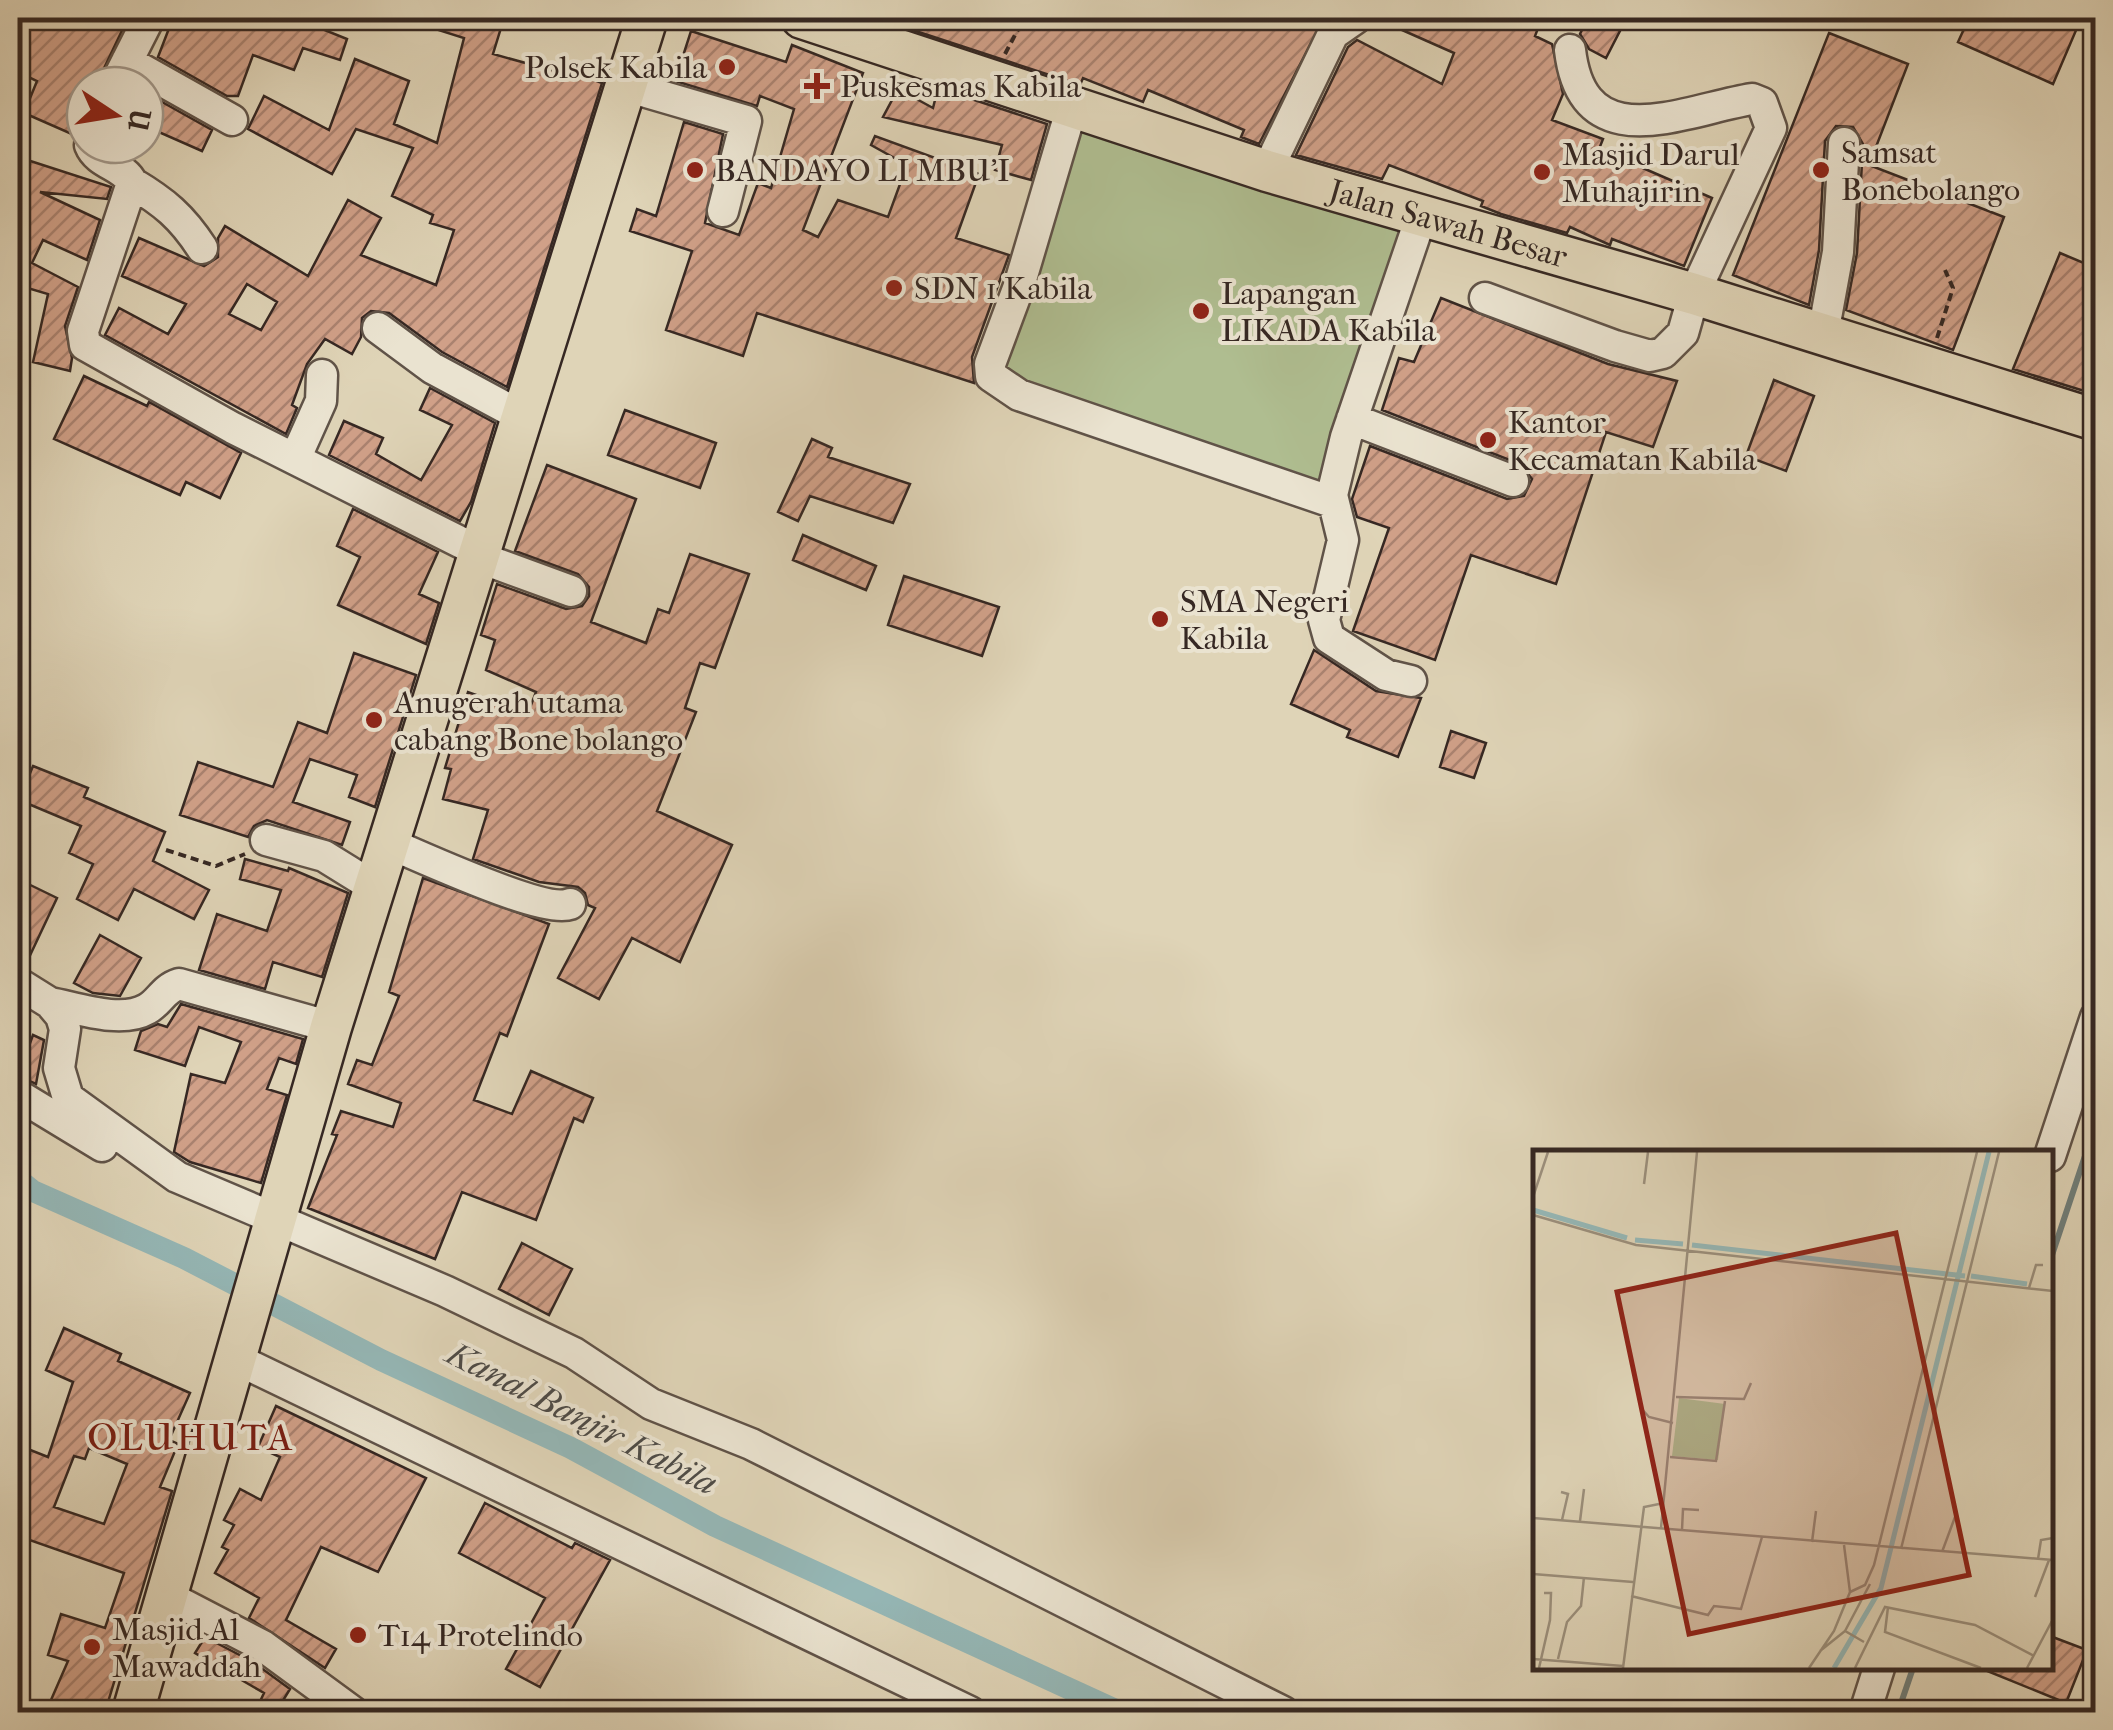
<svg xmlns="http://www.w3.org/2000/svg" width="2113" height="1730" viewBox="0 0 2113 1730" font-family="'IM FELL French Canon',serif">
  <defs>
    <pattern id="building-hatch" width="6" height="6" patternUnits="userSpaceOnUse" patternTransform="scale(2.5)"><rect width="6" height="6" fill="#d0a088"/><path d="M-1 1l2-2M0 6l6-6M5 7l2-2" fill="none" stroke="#aa826f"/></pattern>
  </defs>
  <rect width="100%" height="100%" fill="#dfd4b7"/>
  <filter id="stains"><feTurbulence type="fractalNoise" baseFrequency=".002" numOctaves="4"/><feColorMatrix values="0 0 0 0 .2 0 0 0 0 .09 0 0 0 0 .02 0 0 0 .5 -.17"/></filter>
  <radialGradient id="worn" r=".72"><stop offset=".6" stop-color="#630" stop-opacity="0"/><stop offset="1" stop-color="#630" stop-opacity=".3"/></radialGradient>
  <!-- pitch -->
  <path fill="#afbd90" stroke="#72725a" stroke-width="2.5" d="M1074,123L1409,233L1318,502L997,389Z"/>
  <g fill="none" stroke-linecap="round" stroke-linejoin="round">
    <!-- stream -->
    <path stroke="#6f7e7b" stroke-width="6" d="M2050,1261L2096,1123
      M1898,1712L1913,1668"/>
    <!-- canal -->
    <path stroke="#95b7b6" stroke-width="22" d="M18,1179L33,1191L184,1258L381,1360L571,1448L715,1526L1120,1712"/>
  </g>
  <!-- building -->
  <path fill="url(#building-hatch)" stroke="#362823" stroke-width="2.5" fill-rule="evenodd" d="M18,18H128L96,85H85V124L74,135L24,113L37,81L18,72Z
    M173,18H295L347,39L340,60L303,48L294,70L253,55L238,96H227L158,57Z
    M411,18H504L493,54L558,72L560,67L602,83L507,387L442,352L389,313L371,311L362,318L361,337L352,354L325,339L307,364L292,405L297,408L286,434L105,335L119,308L168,334L186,304L122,276L139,238L204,266L218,257V238L225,226L308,276L348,200L381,218L361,255L436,285L454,230L430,223L433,215L392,196L413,148L356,129L332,174L248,129L264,96L329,130L355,59L409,81L394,124L437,143L464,38L410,21ZM247,284L277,302L261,330L229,314Z
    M876,18H1324L1259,144L1241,137L1244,130L1148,90L1143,102L1083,78L1080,85Z
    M1375,18H1542L1535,36L1552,44L1563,94L1552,120L1603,139L1599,149L1712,198L1684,266L1612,239L1610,245L1570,227L1567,233L1501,214L1481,206L1483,201L1389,165L1382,179L1296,155L1348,47L1357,40L1442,84L1454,53Z
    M1588,18H1613L1624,23L1606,58L1589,49L1580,34Z
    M1969,18H2053L2077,28L2053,84L1958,42Z
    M691,31L786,62L792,45L863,73L803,230L818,237L838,200L888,217L907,165L871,145L875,136L979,174L956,238L1009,255L972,357L974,383L757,313L743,356L666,330L692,251L630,231L637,209L656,216L684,122L723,134L705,223L739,235L758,183L771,188L794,109L760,96L757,106L675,81Z
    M1829,33L1908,64L1869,165L2004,217L1953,350L1846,310L1857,253L1863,144L1853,127L1836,126L1825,141L1819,250L1809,305L1733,275Z
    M938,88L1047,124L1031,180L995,170L1002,145L883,117L898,89L933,108Z
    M146,93L212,130L202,151L145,126Z
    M18,157L111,187L107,199L40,192L100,220L87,260L43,240L32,263L78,287L65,326L72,358L70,371L33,362L48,294L21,286L18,293V237L24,216L18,214Z
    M2060,253L2096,268L2094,394L2013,369Z
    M1441,298L1608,364L1677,381L1653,447L1606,432L1556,584L1471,555L1435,660L1353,631L1389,528L1357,517L1352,499L1370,446L1507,499L1524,496L1532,479L1520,464L1382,410L1399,358L1414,362Z
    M84,376L147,406L149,402L241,453L220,498L186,482L180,495L54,439Z
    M1774,380L1814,396L1786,471L1746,456Z
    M430,388L495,423L471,502L460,521L329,455L344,421L383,438L376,454L421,480L452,425L420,410Z
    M625,410L716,443L700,488L608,455Z
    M812,439L832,448L828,457L910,484L893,523L810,496L798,521L778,512Z
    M547,465L636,499L591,622L646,643L658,609L669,613L690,554L749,574L715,668L700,663L685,708L696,712L657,811L732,845L680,962L632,938L599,999L558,978L595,908L588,905L585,893L578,887L539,882L473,859L488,810L443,799L451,769L445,768L468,692L528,713L536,692L486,670L495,640L481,635L497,584L566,609L582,606L589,596V587L578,574L515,551Z
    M353,509L438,552L419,594L439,603L426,644L338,605L360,557L337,546Z
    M803,535L876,566L866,590L793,560Z
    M904,576L999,607L982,656L888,625Z
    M1314,650L1376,691L1421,698L1398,757L1347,737L1350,730L1291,704Z
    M354,653L416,675L375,807L349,797L357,775L310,759L293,802L350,822L342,845L267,820L254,826L248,837L180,815L198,762L273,787L298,722L327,733Z
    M1451,731L1486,743L1474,778L1440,767Z
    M33,766L88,788L84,797L165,832L153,861L209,890L194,919L134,889L118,920L77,899L93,864L69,853L81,826L19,800Z
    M245,859L288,871L289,868L348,893L322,977L273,962L265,989L199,970L217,914L267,931L281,890L240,879Z
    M423,878L549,924L507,1036L500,1033L474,1100L512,1114L531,1071L593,1098L583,1122L574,1118L536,1220L462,1192L435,1259L308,1208L337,1135L332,1134L341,1111L393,1127L401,1103L348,1084L357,1060L372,1065L399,996L389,992Z
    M18,879L57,898L25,966L18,964Z
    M100,935L141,958L120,996L93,993L74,983Z
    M181,1004L303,1039L296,1064L279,1058L267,1089L287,1095L261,1183L190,1162L174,1152L191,1074L225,1083L241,1042L199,1027L185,1066L135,1050L141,1031L158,1024L167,1027Z
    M33,1035L44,1040L36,1084L18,1076Z
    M522,1243L572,1269L549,1315L499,1289Z
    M64,1328L121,1354L118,1361L190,1393L169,1440L178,1444L160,1487L172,1491L105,1712H52L56,1703L51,1700L68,1661L48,1655L61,1614L105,1628L124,1573L18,1536L27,1491L18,1487V1445L48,1457L73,1382L46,1370ZM89,1448L127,1464L104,1524L54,1507L74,1456L85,1459Z
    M276,1406L426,1478L378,1572L321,1547L286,1620L336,1649L325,1668L249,1618L259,1598L215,1573L228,1550L222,1547L234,1525L224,1520L240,1489L261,1500L280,1457L258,1447Z
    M485,1503L572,1548L575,1543L610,1560L540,1687L506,1669L545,1598L459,1553Z
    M2050,1636L2087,1650L2066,1703L1980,1668H2050Z
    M205,1637L253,1662L290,1689L276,1712H255L264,1693L195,1653Z"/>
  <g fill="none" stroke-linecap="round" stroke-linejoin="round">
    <defs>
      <path id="minor" d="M127,61L232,120
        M115,85L149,18
        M626,86L746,121L723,211
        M1072,107L1019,286L990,364L991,376L1019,395L1332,502
        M90,145C98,165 124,165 132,183L83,331L85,345L233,428L480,552
        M1267,171L1333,34L1356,18
        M132,183C164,202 182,217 202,248
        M1485,298L1615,346L1650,356L1663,353L1683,333L1694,294L1771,128L1762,103L1752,99C1684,110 1583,161 1570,50
        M378,328L432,368L523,417
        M1823,334L1838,252L1844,143
        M1352,419L1513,481
        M295,459L321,401L322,375
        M478,557L571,591
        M1411,681L1386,675L1329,638L1324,620L1343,540L1332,495L1346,437L1421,217
        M266,840L324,856L374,887
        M388,843C420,856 543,914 570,904
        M18,983L50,1003L61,1016L65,1029L59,1068L68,1098L177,1177L445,1291L574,1353L651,1404L751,1444L1283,1712
        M50,1003C77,1008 121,1024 147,1009C160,1002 163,989 179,984L331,1027
        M18,1095L102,1146
        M2050,1156L2096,1017
        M236,1359L970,1712
        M167,1596L263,1646L353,1712
        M1865,1712L1879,1668"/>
      <g id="major">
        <path id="s1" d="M802,18L1267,171L1694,294L2096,420"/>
        <path d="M133,1712L331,1027L647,18"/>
      </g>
    </defs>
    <!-- minor casing -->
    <use href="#minor" stroke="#605348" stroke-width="35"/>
    <!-- major casing -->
    <use href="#major" stroke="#362823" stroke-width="45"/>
    <!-- path -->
    <path stroke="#362823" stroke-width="4" stroke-dasharray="8 5" stroke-linecap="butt" d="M1005,54L1024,18
      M1937,338L1953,288L1945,270
      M166,850L216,866L245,854"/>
    <!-- minor -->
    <use href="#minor" stroke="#eae3d0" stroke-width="30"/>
    <!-- major -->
    <use href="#major" stroke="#dfd4b7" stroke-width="40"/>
  </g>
  <!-- markers -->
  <g fill="#8f2418" stroke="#eae3d0" stroke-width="4">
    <circle cx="727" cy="67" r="10"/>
    <path d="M812 71h10v10h10v10h-10v10h-10v-10h-10v-10h10z"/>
    <circle cx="695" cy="170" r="10"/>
    <circle cx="1821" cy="170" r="10"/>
    <circle cx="1542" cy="172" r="10"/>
    <circle cx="894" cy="288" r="10"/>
    <circle cx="1201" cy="311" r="10"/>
    <circle cx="1488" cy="440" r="10"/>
    <circle cx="1160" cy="619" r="10"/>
    <circle cx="374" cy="720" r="10"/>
    <circle cx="358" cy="1635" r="10"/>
    <circle cx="92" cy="1647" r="10"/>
  </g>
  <g text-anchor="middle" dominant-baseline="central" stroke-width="8" stroke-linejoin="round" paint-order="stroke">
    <!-- poi labels -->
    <g font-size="32" fill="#362823" stroke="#eae3d0" text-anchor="start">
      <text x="707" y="67" text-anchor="end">Polsek Kabila</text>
      <text x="840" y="86">Puskesmas Kabila</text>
      <text x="1841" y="152">Samsat<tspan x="1841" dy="37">Bonebolango</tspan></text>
      <text x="1562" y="154">Masjid Darul<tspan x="1562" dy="37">Muhajirin</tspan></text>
      <text x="715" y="170">BANDAYO LI MBU'I</text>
      <text x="914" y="288">SDN 1 Kabila</text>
      <text x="1221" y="293">Lapangan<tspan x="1221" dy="37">LIKADA Kabila</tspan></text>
      <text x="1508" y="422">Kantor<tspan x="1508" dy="37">Kecamatan Kabila</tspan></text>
      <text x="1180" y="601">SMA Negeri<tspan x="1180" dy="37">Kabila</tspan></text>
      <text x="394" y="702">Anugerah utama<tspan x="394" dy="37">cabang Bone bolango</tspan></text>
      <text x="112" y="1629">Masjid Al<tspan x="112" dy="37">Mawaddah</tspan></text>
      <text x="378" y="1635">T14 Protelindo</text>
    </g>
    <!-- street labels -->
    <g font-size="32" fill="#362823" stroke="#eae3d0">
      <text stroke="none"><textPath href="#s1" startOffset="678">Jalan Sawah Besar</textPath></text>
    </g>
    <!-- water labels -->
    <g font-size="35" font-style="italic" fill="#4e4c48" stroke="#eae3d0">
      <text transform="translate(582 1418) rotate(27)">Kanal Banjir Kabila</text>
    </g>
    <!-- quarter labels -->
    <g font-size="38" letter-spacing="2.5" fill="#7a1f14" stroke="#eae3d0">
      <text x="191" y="1437">OLUHUTA</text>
    </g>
  </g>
  <!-- overview -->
  <g transform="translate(1533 1150)">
    <rect width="520" height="520" fill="#dfd4b7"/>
    <path d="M146,248L192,254L185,310L139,306Z" fill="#afbd90"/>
    <path fill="none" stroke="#95b7b6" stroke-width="5" d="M0,60L94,88M102,90L150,94M159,95L432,126M438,126L494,134M301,518L348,438L456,2"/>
    <path fill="none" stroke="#9b8f7c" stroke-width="2.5" d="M111,34L115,2M0,47L15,2M0,65L103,95L520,141M496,138L503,115H510M143,247L211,249L218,233M107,257L116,267L140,273M137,307L183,311L192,251M28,342L35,344L29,370M0,368L520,410M47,371L51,339M128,378L164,2M149,380L150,359L166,360M279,392L283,361M368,399L466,2M409,402L422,367M505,409L508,390L520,388M0,424L100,432M317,442L332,435L341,415L444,2M98,446L175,465L181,456L208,459L229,387M502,447L516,410M355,457L352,482L448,518M312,481L337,434M287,501L312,481L331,492M0,509L90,516M25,509L34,472L48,456L51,427M6,518L17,470L18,443H11M90,518L111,357L131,353M276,518L301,481L317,442L311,395M322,518L352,457L442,475L501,506M494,518L520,469"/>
    <path fill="#8f2418" fill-opacity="0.15" stroke="#8f2418" stroke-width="5" d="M363,83L436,425L156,484L84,142Z"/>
    <rect width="520" height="520" fill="none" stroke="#362823" stroke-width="5"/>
  </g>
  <!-- margin -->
  <rect width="2113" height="1730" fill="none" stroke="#dfd4b7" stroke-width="60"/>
  <rect x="20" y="20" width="2073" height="1690" fill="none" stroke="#362823" stroke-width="5"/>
  <rect x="30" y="30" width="2053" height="1670" fill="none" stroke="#362823" stroke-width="2.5"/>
  <!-- north arrow -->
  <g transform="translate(115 115) rotate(102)"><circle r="48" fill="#eae3d0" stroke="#a2988b" stroke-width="2.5"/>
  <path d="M0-8L18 38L0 25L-18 38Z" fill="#8f2418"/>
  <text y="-15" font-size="28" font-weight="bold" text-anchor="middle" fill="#362823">U</text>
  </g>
  <rect width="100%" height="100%" filter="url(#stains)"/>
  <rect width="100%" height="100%" fill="url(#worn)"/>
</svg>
